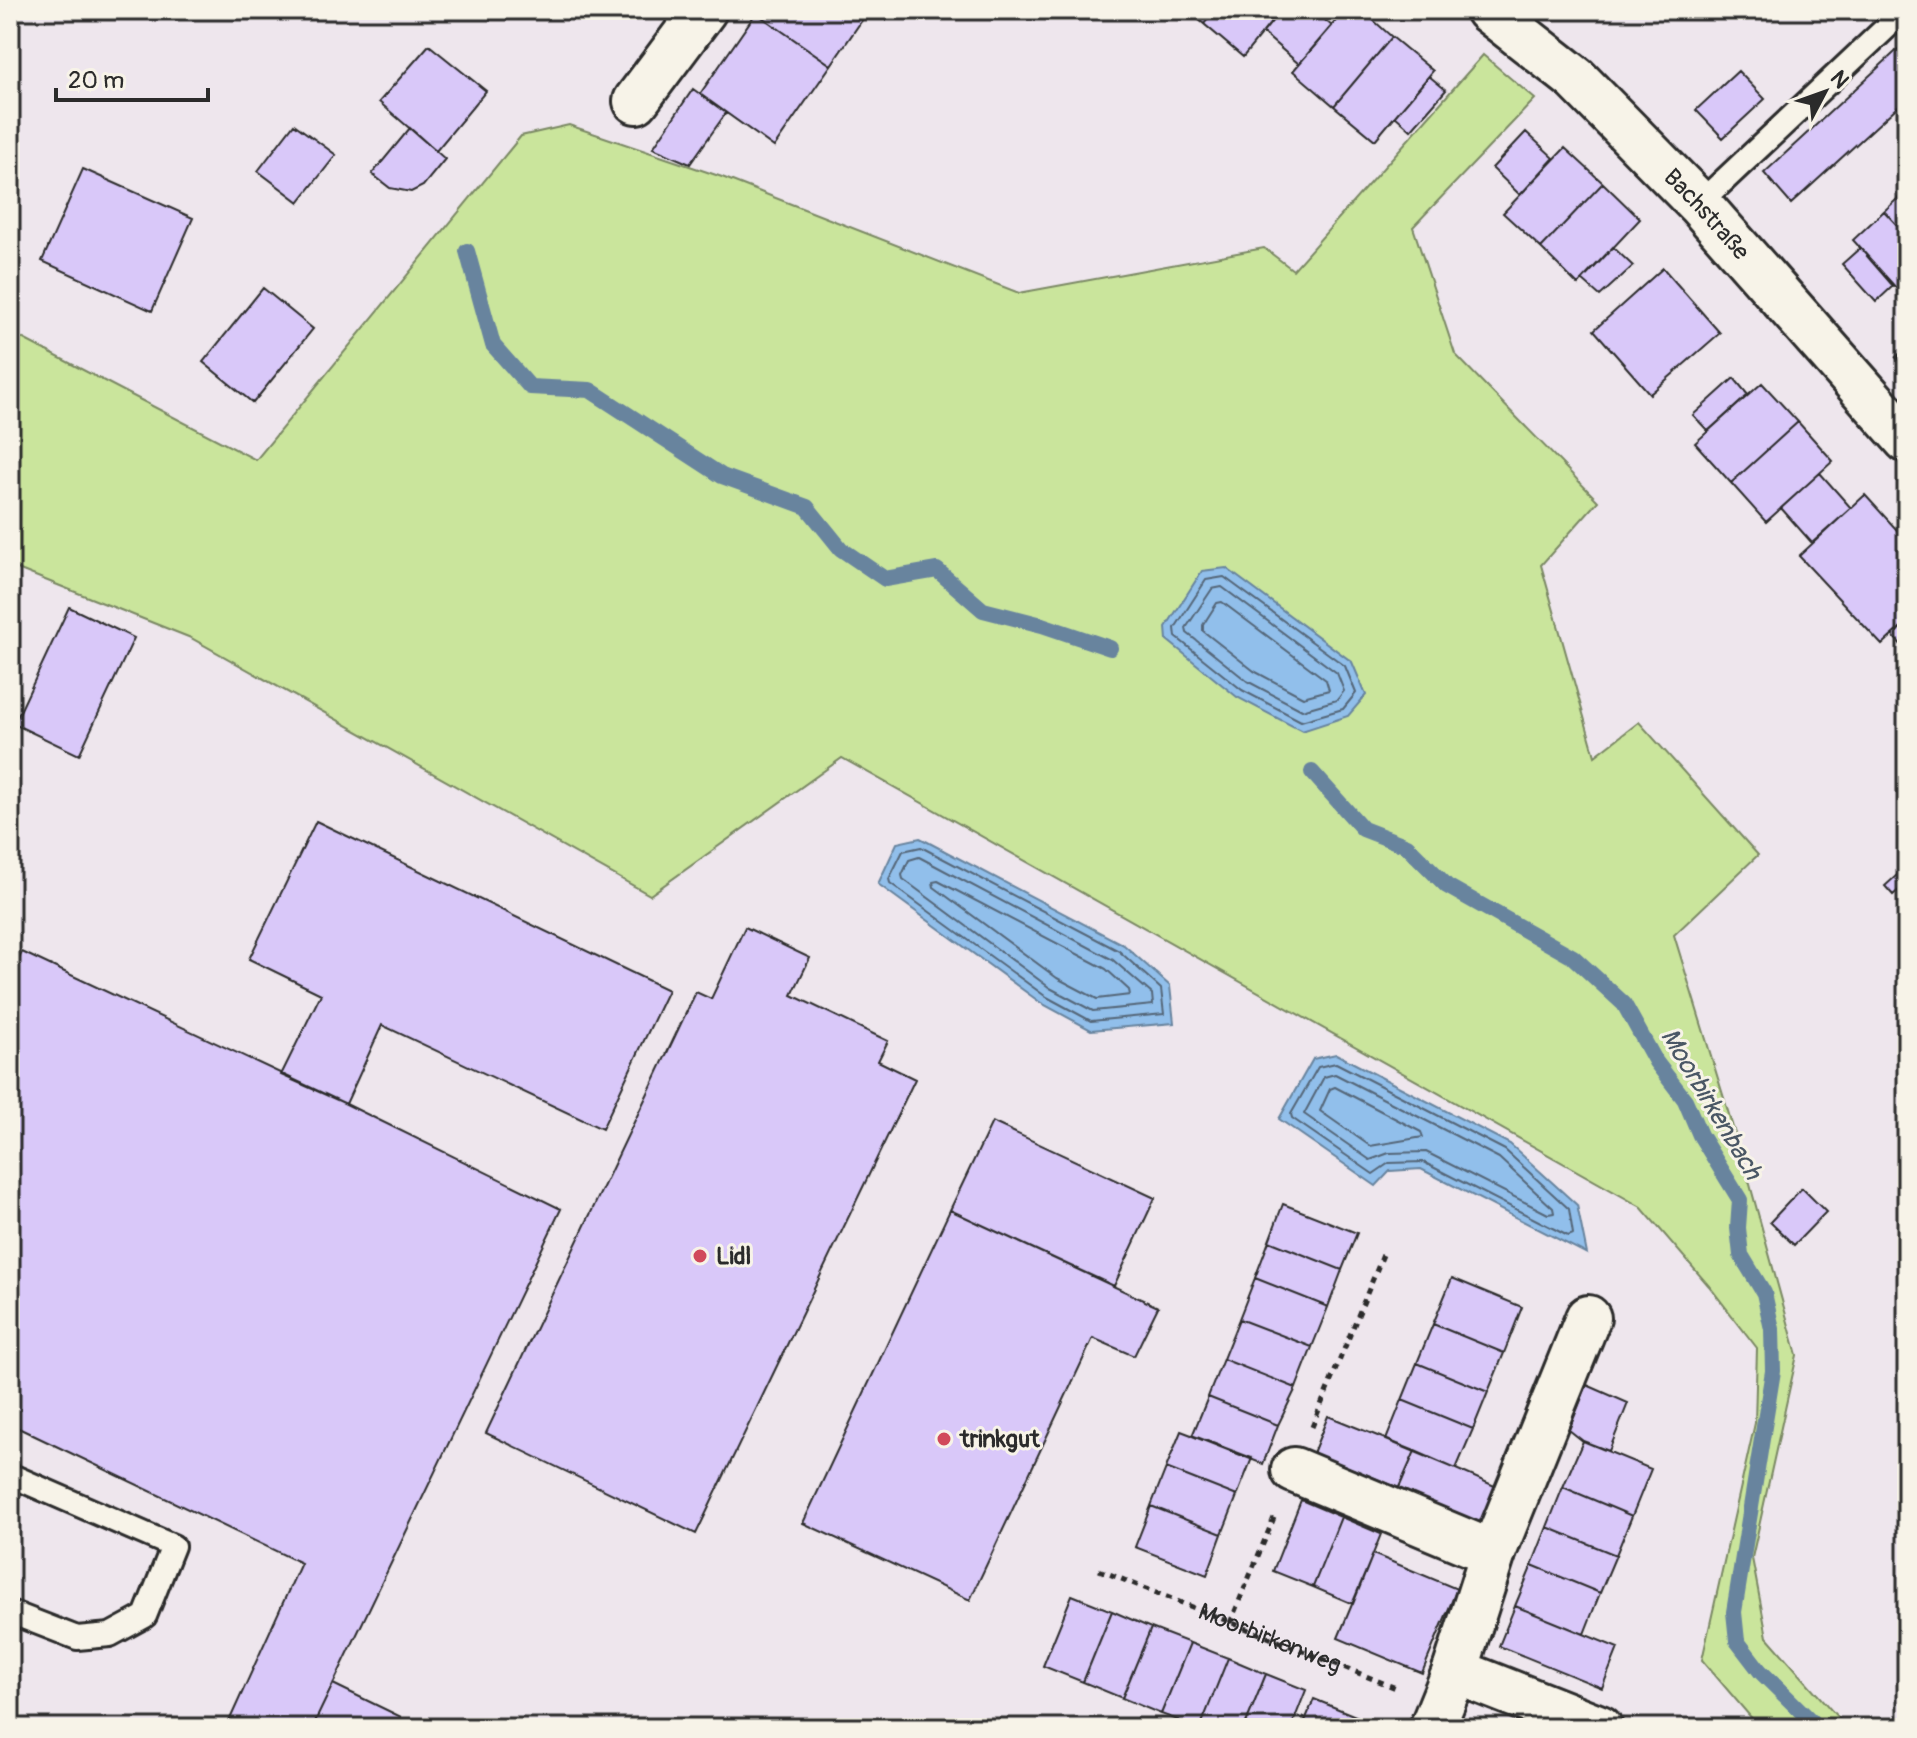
<svg xmlns="http://www.w3.org/2000/svg" width="1917" height="1738" viewBox="0 0 1917 1738" font-family="Pangolin,sans-serif">
  <rect width="100%" height="100%" fill="#eee6ed"/>
  <filter id="ink" filterUnits="userSpaceOnUse"><feTurbulence type="fractalNoise" baseFrequency=".0125" numOctaves="2"/><feDisplacementMap in="SourceGraphic" scale="16" xChannelSelector="R" yChannelSelector="G"/><feConvolveMatrix kernelMatrix="1 2 1 2 8 2 1 2 1" color-interpolation-filters="sRGB"/></filter>
  <g filter="url(#ink)">
    <!-- green -->
    <path fill="#cae59c" stroke="#7a8864" stroke-width="2" d="M1483,55L1535,99L1413,227L1455,354L1598,501L1541,565L1595,756L1639,722L1758,855L1674,935L1746,1170L1797,1355L1752,1558L1767,1637L1847,1728H1760L1702,1660L1755,1423L1757,1348L1709,1286L1641,1207L842,758L650,895L191,638L10,566V332L256,460L521,136L569,125L722,177L1019,293L1264,248L1293,270Z"/>
    <!-- water -->
    <path fill="#91bfeb" stroke="#68849e" stroke-width="2" d="M1226,568L1352,662L1366,695L1348,716L1302,731L1237,697L1167,640L1166,627L1202,571Z
      M920,838L1124,945L1170,986L1174,1023L1091,1030L1041,1003L878,884L897,843Z
      M1336,1054L1510,1144L1577,1205L1587,1254L1421,1169L1390,1171L1376,1186L1279,1119L1313,1059Z"/>
    <g fill="none" stroke-linecap="round" stroke-linejoin="round">
      <!-- shore -->
      <path stroke="#546678" stroke-width="2" d="M1224,577L1345,666L1356,693L1343,709L1301,721L1242,690L1176,637L1175,628L1206,580Z
        M1222,587L1337,673L1344,691L1337,700L1302,710L1247,681L1187,633L1186,628L1212,589Z
        M1222,602L1326,680L1329,690L1303,697L1254,671L1203,631V625L1217,603Z
        M921,847L1119,951L1161,989L1164,1014L1091,1021L1045,996L890,883L889,879L903,851Z
        M919,857L1113,960L1152,994L1153,1005L1093,1011L1050,988L903,879L902,875L909,860Z
        M938,881L1106,969L1129,990L1130,995L1097,999L1057,978L934,887L933,882Z
        M1336,1063L1505,1150L1569,1209L1573,1234L1568,1236L1423,1162L1389,1163L1373,1174L1292,1118L1291,1114L1318,1067Z
        M1335,1074L1499,1158L1553,1208L1554,1213L1548,1214L1426,1152L1389,1153L1370,1160L1304,1114L1324,1077Z
        M1335,1087L1421,1132L1423,1137L1370,1146L1320,1111L1330,1089Z"/>
      <!-- stream -->
      <path stroke="#68849e" stroke-width="16" d="M467,251L493,345L530,387L590,390L722,476L807,507L841,549L885,579L937,570L983,610L1042,625L1110,648
        M1312,772L1363,829L1407,846L1447,886L1573,957L1624,1004L1656,1062L1685,1100L1700,1135L1740,1200L1738,1228L1741,1255L1764,1293L1772,1329L1773,1371L1734,1612L1737,1641L1760,1671L1818,1728"/>
    </g>
    <!-- building -->
    <path fill="#d9c8f9" stroke="#2b2b2b" stroke-width="2" d="M758,10H869L831,65L756,13Z
      M1187,10H1215L1204,24Z
      M1215,10H1281L1243,57L1204,24Z
      M1281,10H1313L1332,26L1299,64L1263,33Z
      M1345,10H1362L1392,37L1334,106L1293,71Z
      M756,13L831,65L774,147L700,94Z
      M1392,37L1433,71L1375,140L1334,106Z
      M1907,41V98L1791,204L1764,173Z
      M429,45L486,91L436,151L379,102Z
      M1738,71L1765,99L1723,138L1696,110Z
      M1429,76L1446,90L1411,130L1395,116Z
      M693,89L726,113L690,164L653,148Z
      M294,124L336,155L299,202L258,171Z
      M410,128L445,159L423,186L411,192L390,188L372,174Z
      M1526,132L1554,158L1520,195L1492,168Z
      M1565,148L1603,183L1541,248L1503,213Z
      M83,169L193,218L152,311L42,261Z
      M1603,183L1640,219L1578,285L1541,248Z
      M1907,190V236L1884,211Z
      M1884,211L1907,236V300L1853,240Z
      M1613,247L1633,266L1600,296L1582,280Z
      M1860,248L1893,286L1876,302L1842,264Z
      M1663,268L1720,333L1650,394L1594,330Z
      M263,288L313,329L253,403L203,362Z
      M1734,378L1748,395L1708,431L1693,415Z
      M1762,383L1798,422L1731,483L1695,443Z
      M1798,422L1833,461L1766,522L1731,483Z
      M1820,473L1851,508L1812,543L1781,508Z
      M1865,495L1907,541V622L1882,645L1799,556Z
      M69,607L134,638L79,755L14,724Z
      M1907,622V651L1892,635Z
      M316,821L668,990L602,1129L382,1025L346,1104L281,1075L321,994L249,959Z
      M1907,866V883L1893,895L1885,886Z
      M745,927L810,958L792,995L888,1041L878,1061L915,1079L696,1534L486,1433L696,992L711,999Z
      M22,952L346,1104L561,1209L312,1728H226L301,1563L10,1424V978Z
      M992,1122L1155,1198L1114,1286L950,1210Z
      M1802,1188L1826,1212L1794,1245L1770,1222Z
      M1283,1204L1357,1233L1342,1270L1269,1241Z
      M950,1210L1158,1307L1134,1356L1093,1338L970,1600L803,1523Z
      M1269,1241L1342,1270L1328,1307L1255,1278Z
      M1255,1278L1328,1307L1312,1347L1239,1319Z
      M1452,1278L1522,1307L1504,1353L1433,1324Z
      M1239,1319L1312,1347L1296,1388L1223,1359Z
      M1433,1324L1504,1353L1488,1392L1417,1363Z
      M1223,1359L1296,1388L1278,1425L1208,1397Z
      M1417,1363L1488,1392L1473,1429L1402,1400Z
      M1587,1385L1628,1403L1609,1451L1583,1441L1569,1430Z
      M1208,1397L1278,1425L1263,1464L1192,1436Z
      M1402,1400L1473,1429L1456,1469L1386,1440Z
      M1328,1416L1415,1451L1399,1488L1313,1453Z
      M1181,1431L1252,1458L1237,1496L1166,1468Z
      M1583,1441L1651,1469L1632,1516L1563,1487Z
      M1415,1451L1497,1487L1479,1529L1396,1494Z
      M1166,1468L1237,1496L1222,1534L1151,1506Z
      M1563,1487L1632,1516L1616,1555L1547,1527Z
      M1301,1500L1341,1517L1313,1587L1273,1571Z
      M1151,1506L1222,1534L1207,1575L1135,1547Z
      M1341,1517L1381,1534L1353,1604L1313,1587Z
      M1547,1527L1616,1555L1600,1593L1532,1565Z
      M1373,1554L1457,1589L1422,1673L1338,1638Z
      M1532,1565L1600,1593L1584,1634L1515,1606Z
      M1072,1595L1112,1611L1083,1682L1043,1666Z
      M1515,1606L1618,1648L1602,1688L1499,1646Z
      M1112,1611L1151,1628L1122,1698L1083,1682Z
      M1151,1628L1190,1643L1161,1714L1122,1698Z
      M1190,1643L1228,1658L1200,1728L1161,1714Z
      M1228,1658L1266,1674L1244,1728H1200Z
      M1266,1674L1306,1690L1291,1728H1244Z
      M333,1684L401,1717L395,1728H312Z
      M1314,1699L1385,1728H1302Z"/>
    <g fill="none" stroke-linecap="round" stroke-linejoin="round">
      <defs>
        <path id="service" d="M1699,204L1905,10
          M10,1475L173,1546L145,1616L110,1635L77,1638L10,1612"/>
        <g id="minor">
          <path id="s2" d="M1488,10L1576,79L1699,204L1907,440"/>
          <path d="M636,101L704,10"/>
          <path d="M1588,1318L1493,1553L1455,1671L1600,1728"/>
          <path d="M1294,1470L1493,1553"/>
          <path d="M1432,1728L1455,1671"/>
        </g>
      </defs>
      <!-- service casing -->
      <use href="#service" stroke="#2b2b2b" stroke-width="28"/>
      <!-- minor casing -->
      <use href="#minor" stroke="#2b2b2b" stroke-width="50"/>
      <!-- path -->
      <g stroke="#2b2b2b" stroke-width="5" stroke-dasharray="6 6" stroke-linecap="butt">
        <path d="M1896,359L1907,349"/>
        <path d="M1312,1427L1385,1250"/>
        <path id="s1" d="M1099,1570L1396,1688"/>
        <path d="M1230,1623L1276,1513"/>
        <path d="M886,1722L899,1728"/>
      </g>
      <!-- service -->
      <use href="#service" stroke="#f7f3e8" stroke-width="22"/>
      <!-- minor -->
      <use href="#minor" stroke="#f7f3e8" stroke-width="44"/>
    </g>
  </g>
  <!-- markers -->
  <g fill="#d1495b" stroke="#f7f3e8" stroke-width="3">
    <circle cx="700" cy="1256" r="8"/>
    <circle cx="944" cy="1439" r="8"/>
  </g>
  <g text-anchor="middle" dominant-baseline="central" stroke-width="6" stroke-linejoin="round" paint-order="stroke">
    <!-- street labels -->
    <g font-size="24" fill="#2b2b2b" stroke="#f7f3e8">
      <text stroke="none"><textPath href="#s2" startOffset="300">Bachstraße</textPath></text>
      <text stroke="none"><textPath href="#s1" startOffset="184">Moorbirkenweg</textPath></text>
    </g>
    <!-- poi labels -->
    <g font-size="24" font-weight="bold" fill="#2b2b2b" stroke="#f7f3e8" text-anchor="start">
      <text x="716" y="1256">Lidl</text>
      <text x="960" y="1439">trinkgut</text>
    </g>
    <!-- water labels -->
    <g font-size="26" font-style="italic" fill="#4a5765" stroke="#f7f3e8">
      <text transform="translate(1711 1104) rotate(59)">Moorbirkenbach</text>
    </g>
  </g>
  <!-- margin -->
  <rect width="1917" height="1738" fill="none" stroke="#f7f3e8" stroke-width="40"/>
  <rect x="20" y="20" width="1877" height="1698" fill="none" stroke="#2b2b2b" stroke-width="3" filter="url(#ink)"/>
  <!-- north arrow -->
  <g transform="translate(1825 92) rotate(49)" stroke="#f7f3e8" stroke-width="6" paint-order="stroke">
  <path d="M0-6L14 30L0 20L-14 30Z" fill="#2b2b2b"/>
  <text y="-12" font-size="22" font-weight="bold" text-anchor="middle" fill="#2b2b2b">N</text>
  </g>
  <!-- scale -->
  <path d="M56 88v12h152v-12" fill="none" stroke="#2b2b2b" stroke-width="4"/>
  <text x="68" y="88" font-size="24" fill="#2b2b2b" stroke="#f7f3e8" stroke-width="6" paint-order="stroke">20 m</text>
</svg>
